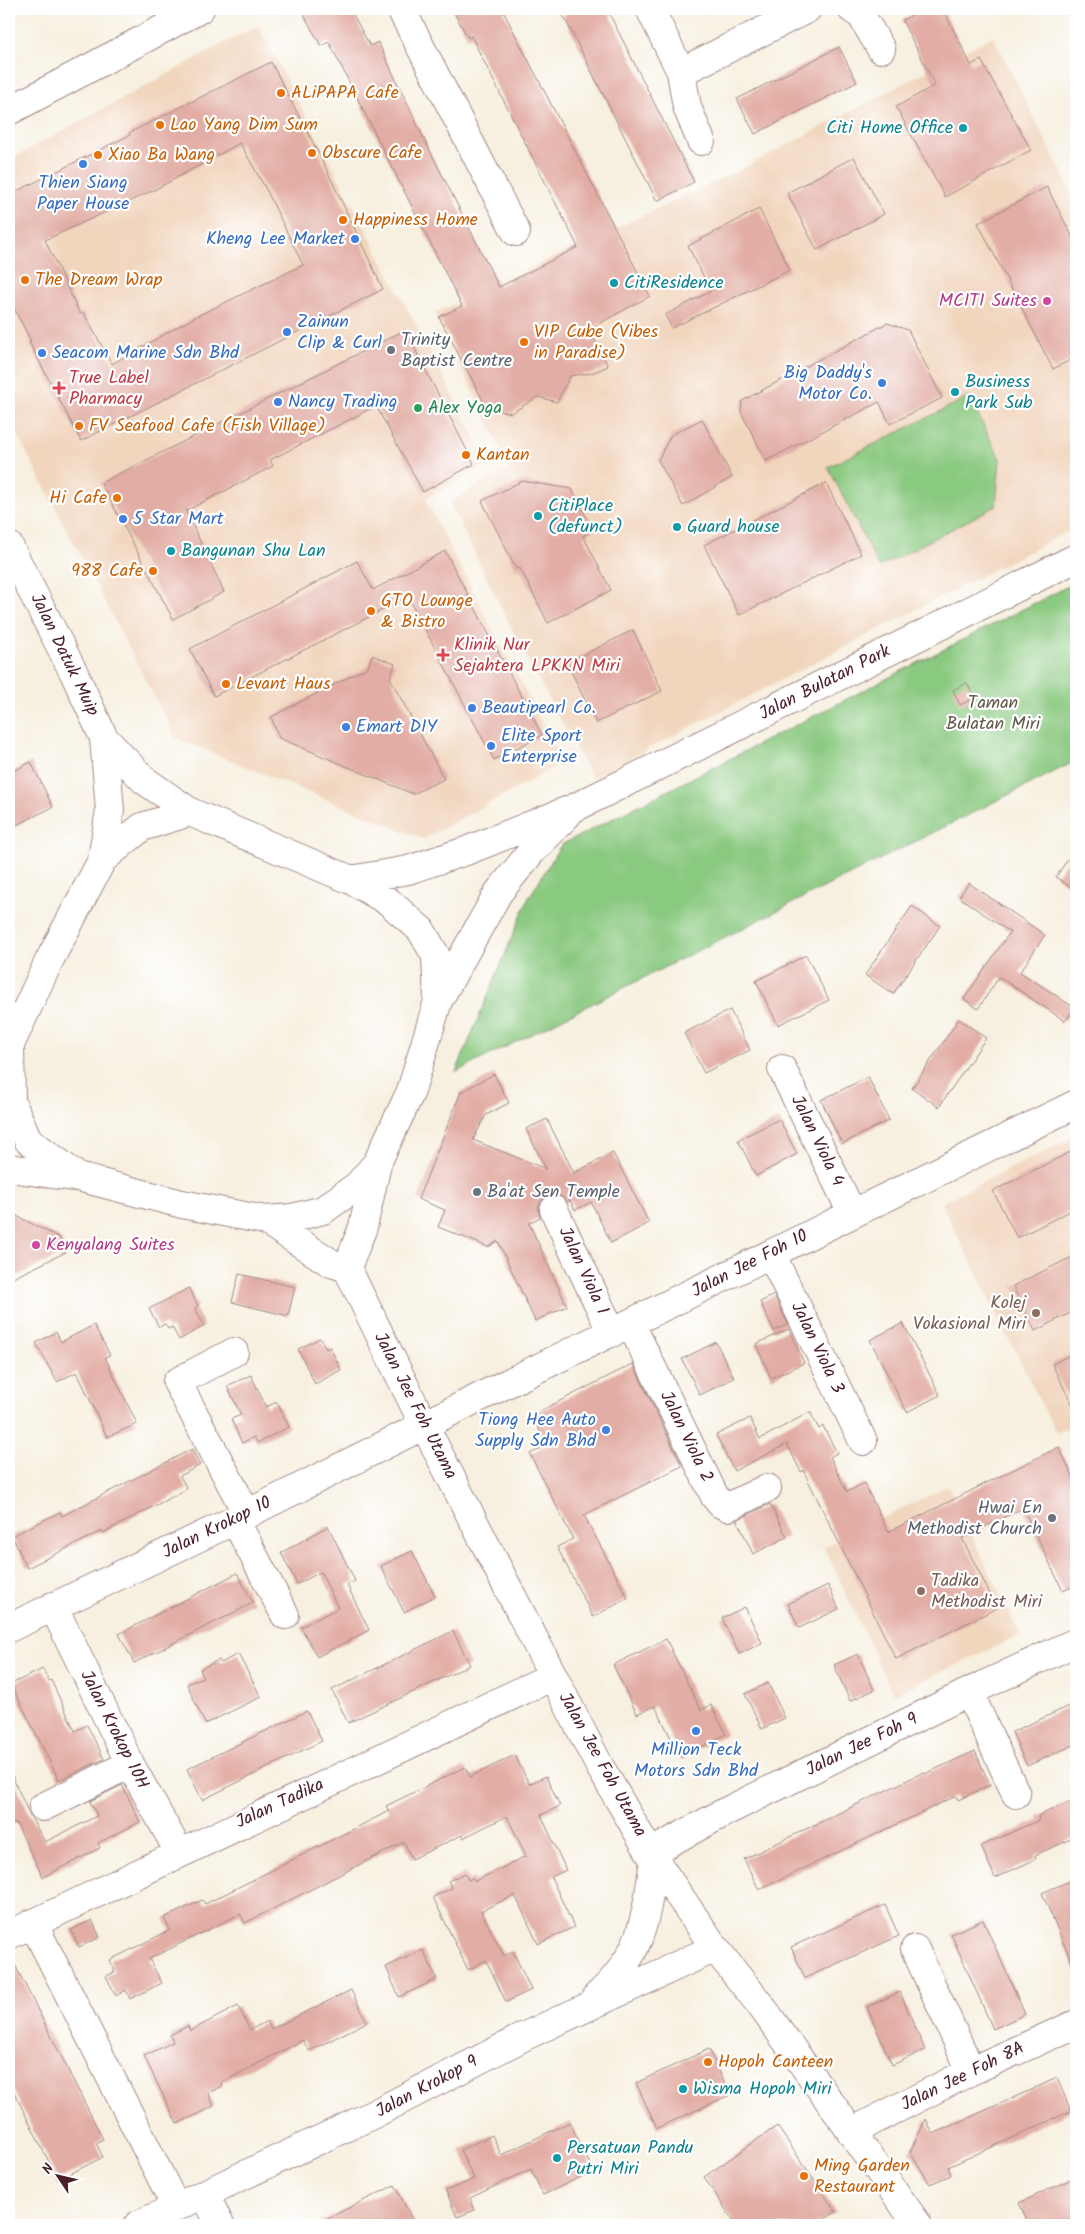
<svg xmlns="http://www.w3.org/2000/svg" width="1085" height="2234" viewBox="0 0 1085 2234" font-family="Kalam,sans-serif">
  <rect width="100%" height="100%" fill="#fff"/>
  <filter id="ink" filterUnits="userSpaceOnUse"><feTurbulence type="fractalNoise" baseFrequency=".02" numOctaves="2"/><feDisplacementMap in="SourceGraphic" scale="10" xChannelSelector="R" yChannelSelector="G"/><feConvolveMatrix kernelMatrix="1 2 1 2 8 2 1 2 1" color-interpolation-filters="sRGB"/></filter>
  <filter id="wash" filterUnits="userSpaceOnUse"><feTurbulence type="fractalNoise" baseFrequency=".0096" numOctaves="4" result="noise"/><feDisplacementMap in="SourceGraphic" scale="20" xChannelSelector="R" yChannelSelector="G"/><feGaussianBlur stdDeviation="1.12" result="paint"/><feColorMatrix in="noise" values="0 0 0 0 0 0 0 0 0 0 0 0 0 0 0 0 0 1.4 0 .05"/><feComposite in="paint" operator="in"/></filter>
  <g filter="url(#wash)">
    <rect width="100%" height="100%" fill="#f7f0e0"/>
    <!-- built -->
    <path fill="#f1d5bd" d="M258,25L489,464L425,499L563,763L423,839L176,738L9,419V160Z
      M993,36L1076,200V527L592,778L519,643L449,502L510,468L435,313L740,170Z
      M1076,1136V1424L1056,1433L941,1203Z
      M948,1486L1020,1635L893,1695L824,1547Z"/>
    <!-- green -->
    <path fill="#8ac980" stroke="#6a7456" d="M969,397L1000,459L996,506L879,567L828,467Z
      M1076,582V761L456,1072L528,899L561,845Z"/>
    <g id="blocks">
      <!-- building -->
      <path fill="#e2ada4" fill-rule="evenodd" d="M315,9H350L370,46L378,42L427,145L499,287L578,247L471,36L468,38L452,9H502L650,296L589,329L608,366L592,373L570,376L557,402L538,397L511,413L487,408L439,317L462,306L329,42L321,46L304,15Z
        M576,9H607L694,182L657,201L563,15Z
        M924,9H943L971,65L981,60L1031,150L945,197L896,107L935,85L902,20Z
        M839,47L857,82L755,134L737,99Z
        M271,62L323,162L383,289L81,441L29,342L31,341L9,299V195L130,135L129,133ZM240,143L267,191L303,265L195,317L112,364L83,312L80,314L45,240L156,189Z
        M854,157L884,214L817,250L787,193Z
        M1047,187L1076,244V357L1053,369L978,223Z
        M759,209L790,270L672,328L665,315L711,291L688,246Z
        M887,323L908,330L942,398L890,424L879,402L766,461L741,412L742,401Z
        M405,330L474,464L423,492L376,406L270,460L273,466L186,511L224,592L173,619L101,483Z
        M702,419L732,477L683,506L658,460L671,435Z
        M522,481L572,489L593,530L583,536L611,590L548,623L520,568L516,569L482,501Z
        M826,483L861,554L739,615L704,545Z
        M445,551L542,735L494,760L408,597L214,696L190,649L357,561L373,590Z
        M633,630L662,691L596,723L567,663Z
        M372,655L395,664L390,678L444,779L413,794L279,738L271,717L368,667Z
        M967,683L975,698L960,705L953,690Z
        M31,762L53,807L9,829V773Z
        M1076,847V891L1056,877Z
        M969,883L1045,935L1020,972L1075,1008L1065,1021L999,977L978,1009L964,999L1010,932L959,897Z
        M912,906L940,926L893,994L865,975Z
        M806,955L829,1000L778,1025L756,981Z
        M730,1010L750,1050L704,1073L684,1033Z
        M959,1019L986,1038L939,1107L912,1088Z
        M494,1074L509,1103L486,1115L473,1140L546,1169L526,1129L547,1119L574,1173L613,1153L649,1223L611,1243L591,1202L575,1210L570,1200L567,1202L562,1197L556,1195L548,1196L541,1201L538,1209L540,1217L529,1223L567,1306L535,1321L498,1241L488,1247L438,1227L445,1210L418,1199L461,1092Z
        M868,1077L889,1120L842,1144L821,1100Z
        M779,1119L797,1154L756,1176L738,1140Z
        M1076,1149V1208L1017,1238L993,1191Z
        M9,1212L60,1238L66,1252L9,1280Z
        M1076,1255V1310L1035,1331L1013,1286Z
        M239,1274L295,1287L288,1316L232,1302Z
        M189,1288L198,1306L195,1308L204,1326L179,1340L172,1327L168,1329L165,1324L159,1327L149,1309Z
        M774,1295L788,1324L774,1331L760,1302Z
        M903,1323L940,1395L907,1412L870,1340Z
        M94,1325L110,1355L105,1357L137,1424L107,1437L77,1372L57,1382L36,1343L56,1332L61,1342Z
        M789,1329L804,1363L771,1378L756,1344Z
        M320,1338L326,1349L330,1347L341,1370L315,1384L298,1349Z
        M716,1342L734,1378L700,1395L682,1359Z
        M1076,1352V1412L1052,1364Z
        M633,1364L682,1466L584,1515L628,1598L593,1617L557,1547L573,1539L530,1454L547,1445L532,1415Z
        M251,1375L266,1407L277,1402L289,1427L257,1443L254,1437L242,1443L231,1419L241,1415L227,1386Z
        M810,1412L819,1429L823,1426L837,1453L830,1457L847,1492L864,1483L888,1532L1059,1447L1076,1483V1585L1063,1591L1023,1508L962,1538L997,1608L896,1659L803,1470L801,1472L787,1444L734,1471L716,1435L750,1418L760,1439Z
        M192,1449L200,1465L180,1476L187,1489L103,1533L102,1531L27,1568L12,1536L60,1512L62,1516Z
        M770,1504L787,1537L753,1554L737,1520Z
        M328,1526L355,1581L347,1585L369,1630L317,1657L301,1627L338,1608L321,1572L297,1584L281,1553Z
        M412,1551L435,1596L404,1612L381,1566Z
        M237,1573L253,1603L134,1663L119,1634Z
        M828,1585L839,1609L799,1628L788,1604Z
        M745,1607L762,1643L739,1654L722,1618Z
        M453,1631L470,1665L348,1723L332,1690Z
        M666,1639L701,1710L711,1705L726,1734L681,1758L655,1706L637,1714L613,1665Z
        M238,1654L261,1697L205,1724L187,1684L203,1677L200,1669L219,1660L221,1663Z
        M858,1654L874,1690L850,1701L834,1665Z
        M43,1669L49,1681L51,1680L75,1731L87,1725L104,1759L59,1780L11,1684Z
        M768,1683L785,1718L762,1729L745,1694Z
        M1076,1703V1744L1027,1766L1012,1732Z
        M307,1711L322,1741L202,1800L187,1769Z
        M975,1751L990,1785L958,1800L956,1796L759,1890L744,1859L924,1772L925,1774Z
        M515,1755L529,1784L546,1776L560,1806L541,1815L566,1870L551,1877L574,1927L538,1944L515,1895L481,1911L504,1956L513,1951L531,1990L506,2002L486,1960L468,1970L433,1897L452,1888L448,1881L465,1873L468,1880L473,1878L475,1881L526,1856L507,1816L463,1838L462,1835L412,1859L404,1842L245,1923L240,1914L149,1959L162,1983L130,1999L126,1990L116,1996L106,1976L115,1972L110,1960L170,1930L164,1918L202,1900L205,1904L389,1811L386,1806L465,1767L470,1777Z
        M9,1769L29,1814L45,1842L97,1816L90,1801L122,1785L140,1822L98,1843L100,1848L43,1877L16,1823L9,1826Z
        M1076,1799V1837L1035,1855L1036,1859L995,1878L981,1846L1039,1820L1038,1816Z
        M1076,1878V1972L1042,1893Z
        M885,1905L899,1936L805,1978L791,1947Z
        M92,1920L100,1937L79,1947L71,1930Z
        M983,1920L1025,2014L993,2029L951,1934Z
        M423,1950L437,1979L399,1997L386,1967Z
        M9,1953L103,2139L96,2143L103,2157L58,2180L9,2082Z
        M351,1990L367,2022L309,2051L303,2040L221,2083L223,2086L208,2093L214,2106L177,2124L144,2056L173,2042L170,2035L188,2026L190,2031L238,2006L250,2030L267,2021L271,2029Z
        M900,1992L925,2050L892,2065L867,2007Z
        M709,2049L730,2095L657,2128L636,2083Z
        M1057,2078L1071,2111L948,2167L951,2175L930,2184L910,2152L926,2119L933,2134Z
        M570,2122L593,2171L543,2195L531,2169L470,2198L475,2210L457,2217L446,2191L474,2179L460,2150L492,2135L501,2155Z
        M777,2126L836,2212L816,2225H736L704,2177Z
        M1076,2177V2217L1058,2225H1029L1019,2203Z
        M395,2185L415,2225H314Z"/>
    </g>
  </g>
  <g filter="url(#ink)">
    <use href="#blocks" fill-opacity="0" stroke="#a08886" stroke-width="1"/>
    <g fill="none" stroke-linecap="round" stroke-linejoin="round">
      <defs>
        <path id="minor" d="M401,9L516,232
          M650,9L681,72L807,9
          M852,9L861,15L881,49
          M681,72L687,107L701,141
          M9,111L200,9
          M9,546L74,673L104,738L144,780L190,812
          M190,812L351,880L389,902L421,930L436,956L438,1001L411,1091L377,1163L357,1186L323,1210L292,1218L265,1220L182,1204L78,1177L28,1140L11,1101L10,1045L49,961L102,860L142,827Z
          M102,860L110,810L104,738
          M351,880L408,870L466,851L574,808L1076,558
          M438,1001L498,893L532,851L568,814
          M782,1069L852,1213
          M9,1168L74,1177
          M554,1210L612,1333
          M265,1220L331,1263L347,1268
          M771,1254L863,1441
          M347,1268L424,1425L599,1765L650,1853L715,1948L762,2007L918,2225
          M347,1268L363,1227L377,1164
          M631,1324L715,1497L721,1504L728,1507L767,1488
          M234,1352L177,1382L247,1514
          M235,1520L285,1615
          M53,1606L130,1764L179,1852
          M9,1628L235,1520L506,1384L1076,1104
          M969,1692L1016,1794
          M43,1807L130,1764
          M650,1853L725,1812L969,1692L1076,1642
          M33,1923L176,2207
          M9,1935L553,1676
          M915,1949L971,2071
          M597,1996C643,1955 646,1917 654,1860
          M851,2132L971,2071L1076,2024
          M205,2194L220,2225
          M138,2225L370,2116L525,2036L715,1948"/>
      </defs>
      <!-- minor casing -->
      <use href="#minor" stroke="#a08886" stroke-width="30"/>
      <!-- minor -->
      <use href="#minor" stroke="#fff" stroke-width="28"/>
    </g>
  </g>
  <!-- markers -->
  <g fill="#e8710a" stroke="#fff" stroke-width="2">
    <circle cx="281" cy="93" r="5"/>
    <circle cx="160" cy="125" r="5"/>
    <circle cx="312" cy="153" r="5"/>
    <circle cx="98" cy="155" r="5"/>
    <circle cx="343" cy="220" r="5"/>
    <circle cx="25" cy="280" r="5"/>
    <circle cx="524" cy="342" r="5"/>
    <circle cx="79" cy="426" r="5"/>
    <circle cx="466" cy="455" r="5"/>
    <circle cx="117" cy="498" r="5"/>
    <circle cx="153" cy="571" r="5"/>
    <circle cx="371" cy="611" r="5"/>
    <circle cx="226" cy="684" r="5"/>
    <circle cx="708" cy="2062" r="5"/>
    <circle cx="804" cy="2176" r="5"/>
  </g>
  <g fill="#0f9aa8" stroke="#fff" stroke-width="2">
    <circle cx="963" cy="128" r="5"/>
    <circle cx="614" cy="283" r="5"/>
    <circle cx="955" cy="392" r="5"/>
    <circle cx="538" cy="516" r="5"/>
    <circle cx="677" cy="527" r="5"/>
    <circle cx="171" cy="551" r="5"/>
    <circle cx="683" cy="2089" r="5"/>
    <circle cx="557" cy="2158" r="5"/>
  </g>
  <g fill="#3f7fe0" stroke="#fff" stroke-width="2">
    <circle cx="83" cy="164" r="5"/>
    <circle cx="355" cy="239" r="5"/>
    <circle cx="287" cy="332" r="5"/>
    <circle cx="42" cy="353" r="5"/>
    <circle cx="882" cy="383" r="5"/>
    <circle cx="278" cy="402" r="5"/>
    <circle cx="123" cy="519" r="5"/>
    <circle cx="472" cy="708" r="5"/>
    <circle cx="346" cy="727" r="5"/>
    <circle cx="491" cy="746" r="5"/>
    <circle cx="606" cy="1430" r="5"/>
    <circle cx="696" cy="1731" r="5"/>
  </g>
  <g fill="#d1479c" stroke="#fff" stroke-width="2">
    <circle cx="1047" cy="301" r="5"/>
    <circle cx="36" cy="1245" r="5"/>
  </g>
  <g fill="#6b7280" stroke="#fff" stroke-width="2">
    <circle cx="391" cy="350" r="5"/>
    <circle cx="477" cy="1192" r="5"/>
    <circle cx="1052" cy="1518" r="5"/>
  </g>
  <g fill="#e0444e" stroke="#fff" stroke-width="2">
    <path d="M56.5 380.5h5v5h5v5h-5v5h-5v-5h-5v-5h5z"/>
    <path d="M440.5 647.5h5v5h5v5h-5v5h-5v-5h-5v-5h5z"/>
  </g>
  <circle fill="#2e9e5b" stroke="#fff" stroke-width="2" cx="418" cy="408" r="5"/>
  <g fill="#8d6e63" stroke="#fff" stroke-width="2">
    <circle cx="1036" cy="1313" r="5"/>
    <circle cx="921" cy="1591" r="5"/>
  </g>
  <g text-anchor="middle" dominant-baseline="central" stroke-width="4.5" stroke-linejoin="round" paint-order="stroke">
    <!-- food labels -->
    <g font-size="18" fill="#c56008" stroke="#fff" text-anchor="start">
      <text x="291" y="93">ALiPAPA Cafe</text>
      <text x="170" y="125">Lao Yang Dim Sum</text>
      <text x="322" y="153">Obscure Cafe</text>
      <text x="108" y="155">Xiao Ba Wang</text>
      <text x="353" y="220">Happiness Home</text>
      <text x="35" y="280">The Dream Wrap</text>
      <text x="534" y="332">VIP Cube (Vibes<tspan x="534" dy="21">in Paradise)</tspan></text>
      <text x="89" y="426">FV Seafood Cafe (Fish Village)</text>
      <text x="476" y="455">Kantan</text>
      <text x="107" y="498" text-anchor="end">Hi Cafe</text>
      <text x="143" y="571" text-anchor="end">988 Cafe</text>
      <text x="381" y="601">GTO Lounge<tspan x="381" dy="21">&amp; Bistro</tspan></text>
      <text x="236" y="684">Levant Haus</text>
      <text x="718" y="2062">Hopoh Canteen</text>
      <text x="814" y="2166">Ming Garden<tspan x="814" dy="21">Restaurant</tspan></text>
    </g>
    <!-- culture labels -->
    <g font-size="18" fill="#0d838f" stroke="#fff" text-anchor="start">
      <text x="953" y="128" text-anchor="end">Citi Home Office</text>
      <text x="624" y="283">CitiResidence</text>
      <text x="965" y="382">Business<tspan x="965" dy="21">Park Sub</tspan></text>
      <text x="548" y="506">CitiPlace<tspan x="548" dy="21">(defunct)</tspan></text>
      <text x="687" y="527">Guard house</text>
      <text x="181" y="551">Bangunan Shu Lan</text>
      <text x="693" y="2089">Wisma Hopoh Miri</text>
      <text x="567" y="2148">Persatuan Pandu<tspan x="567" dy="21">Putri Miri</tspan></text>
    </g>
    <!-- shop labels -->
    <g font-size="18" fill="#366cbe" stroke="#fff" text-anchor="start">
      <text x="83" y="183" text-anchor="middle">Thien Siang<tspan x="83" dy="21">Paper House</tspan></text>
      <text x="345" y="239" text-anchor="end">Kheng Lee Market</text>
      <text x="297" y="322">Zainun<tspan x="297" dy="21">Clip &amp; Curl</tspan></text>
      <text x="52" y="353">Seacom Marine Sdn Bhd</text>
      <text x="872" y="373" text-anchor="end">Big Daddy's<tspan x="872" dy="21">Motor Co.</tspan></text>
      <text x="288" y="402">Nancy Trading</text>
      <text x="133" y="519">5 Star Mart</text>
      <text x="482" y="708">Beautipearl Co.</text>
      <text x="356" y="727">Emart DIY</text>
      <text x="501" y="736">Elite Sport<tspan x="501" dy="21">Enterprise</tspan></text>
      <text x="596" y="1420" text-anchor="end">Tiong Hee Auto<tspan x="596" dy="21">Supply Sdn Bhd</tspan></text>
      <text x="696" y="1750" text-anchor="middle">Million Teck<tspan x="696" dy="21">Motors Sdn Bhd</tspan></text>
    </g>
    <!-- hotel labels -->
    <g font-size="18" fill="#b23c85" stroke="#fff" text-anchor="end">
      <text x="1037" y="301">MCITI Suites</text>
      <text x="46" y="1245" text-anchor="start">Kenyalang Suites</text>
    </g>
    <!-- worship labels -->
    <g font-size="18" fill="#5b616d" stroke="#fff" text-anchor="start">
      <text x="401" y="340">Trinity<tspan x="401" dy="21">Baptist Centre</tspan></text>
      <text x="487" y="1192">Ba'at Sen Temple</text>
      <text x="1042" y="1508" text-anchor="end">Hwai En<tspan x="1042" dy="21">Methodist Church</tspan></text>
    </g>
    <!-- health labels -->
    <g font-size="18" fill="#be3a42" stroke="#fff" text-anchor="start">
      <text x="69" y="378">True Label<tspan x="69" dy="21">Pharmacy</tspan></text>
      <text x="454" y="645">Klinik Nur<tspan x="454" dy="21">Sejahtera LPKKN Miri</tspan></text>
    </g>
    <!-- leisure labels -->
    <g font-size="18" fill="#27864d" stroke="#fff" text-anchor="start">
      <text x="428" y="408">Alex Yoga</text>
    </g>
    <!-- street labels -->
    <g font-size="18" fill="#4a1f2b" stroke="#fff">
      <text transform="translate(64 655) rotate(64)">Jalan Datuk Muip</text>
      <text transform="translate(825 683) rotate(-27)">Jalan Bulatan Park</text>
      <text transform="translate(817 1141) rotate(64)">Jalan Viola 4</text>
      <text transform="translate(750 1264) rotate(-27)">Jalan Jee Foh 10</text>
      <text transform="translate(583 1271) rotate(65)">Jalan Viola 1</text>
      <text transform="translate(817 1348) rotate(64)">Jalan Viola 3</text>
      <text transform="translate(415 1406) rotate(63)">Jalan Jee Foh Utama</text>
      <text transform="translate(686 1437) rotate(64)">Jalan Viola 2</text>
      <text transform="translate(217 1528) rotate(-26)">Jalan Krokop 10</text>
      <text transform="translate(114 1730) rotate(63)">Jalan Krokop 10H</text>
      <text transform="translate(862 1745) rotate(-26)">Jalan Jee Foh 9</text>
      <text transform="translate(602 1765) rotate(61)">Jalan Jee Foh Utama</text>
      <text transform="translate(280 1804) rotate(-25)">Jalan Tadika</text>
      <text transform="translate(963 2077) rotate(-26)">Jalan Jee Foh 8A</text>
      <text transform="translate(427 2087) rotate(-28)">Jalan Krokop 9</text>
    </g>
    <!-- park labels -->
    <g font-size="18" fill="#605a49" stroke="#fff">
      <text x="993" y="703">Taman<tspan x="993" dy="21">Bulatan Miri</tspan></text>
    </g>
    <!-- education labels -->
    <g font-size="18" fill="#785e54" stroke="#fff" text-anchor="end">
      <text x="1026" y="1303">Kolej<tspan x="1026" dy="21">Vokasional Miri</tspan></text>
      <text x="931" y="1581" text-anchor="start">Tadika<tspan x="931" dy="21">Methodist Miri</tspan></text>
    </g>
  </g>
  <!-- margin -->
  <rect width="1085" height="2234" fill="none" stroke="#fff" stroke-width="30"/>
  <!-- north arrow -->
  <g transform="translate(58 2176) rotate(305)" stroke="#ffffff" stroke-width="4" paint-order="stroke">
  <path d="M0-4L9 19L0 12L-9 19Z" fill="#4a1f2b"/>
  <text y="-8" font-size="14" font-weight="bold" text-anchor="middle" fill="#4a1f2b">N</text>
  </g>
</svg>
